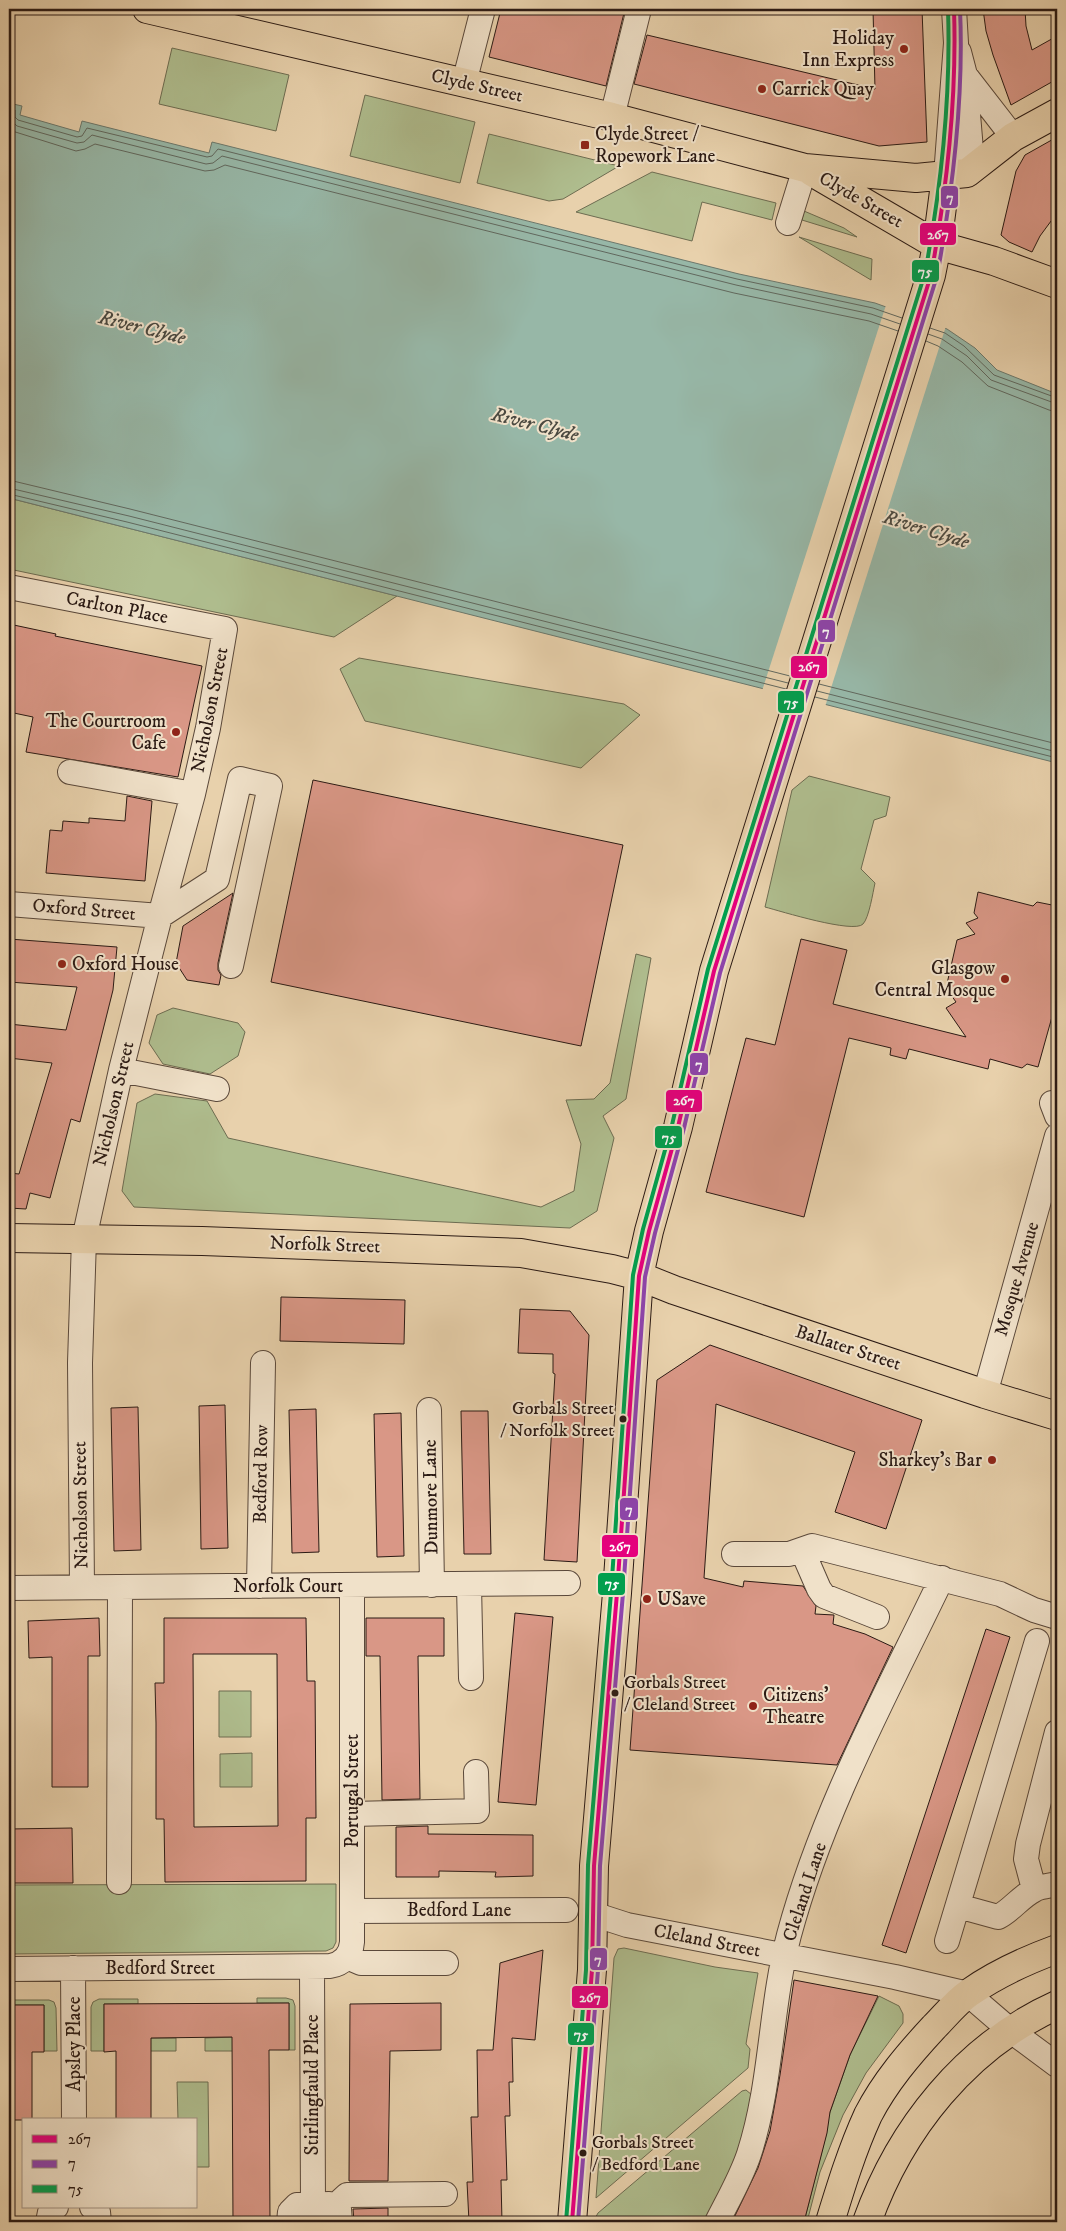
<svg xmlns="http://www.w3.org/2000/svg" width="1066" height="2231" viewBox="0 0 1066 2231" font-family="'IM FELL DW Pica',serif">
  <rect width="100%" height="100%" fill="#e8d1ac"/>
  <filter id="stains"><feTurbulence type="fractalNoise" baseFrequency=".004" numOctaves="4"/><feColorMatrix values="0 0 0 0 .2 0 0 0 0 .09 0 0 0 0 .02 0 0 0 .5 -.17"/></filter>
  <radialGradient id="worn" r=".72"><stop offset=".6" stop-color="#630" stop-opacity="0"/><stop offset="1" stop-color="#630" stop-opacity=".3"/></radialGradient>
  <!-- green -->
  <path fill="#afbd8e" stroke="#6d6c51" d="M172,48L289,75L276,131L159,104Z
    M365,95L475,122L460,183L350,156Z
    M489,134L619,166L563,199L549,201L477,183Z
    M652,172L776,203L772,220L702,202L692,241L576,212Z
    M804,211L844,228L857,237L802,220Z
    M799,237L872,259L871,280Z
    M9,498L397,596L334,637L9,569Z
    M359,658L624,704L640,715L581,768L365,721L340,669Z
    M809,776L890,797L886,816L874,820L861,869L875,883C873,892 869,918 863,924C854,934 780,911 765,907L792,790Z
    M636,954L651,958L626,1099L603,1116L614,1138L597,1211L570,1228L134,1207L122,1191L137,1103L155,1094L207,1101L228,1138L541,1207L574,1191L581,1144L566,1100L594,1099L610,1083Z
    M173,1008L238,1023L245,1032L238,1056L210,1074L163,1064L149,1043L157,1015Z
    M219,1691H251V1737H219Z
    M252,1753V1787H220V1754Z
    M336,1884V1942L333,1948L326,1951L9,1954V1885Z
    M624,1948L715,1967L758,1973L746,2044L750,2049L748,2068L596,2198L614,1958L618,1949Z
    M879,1996L899,2006L903,2014V2023L866,2073L843,2115L820,2172L807,2222H804L826,2135L829,2115L850,2055Z
    M257,1998H286L293,2000L295,2006V2050H289V2003H257Z
    M99,1999H138V2004H104V2051H91V2007L93,2002Z
    M12,2000H49L54,2002L56,2008L57,2051H44V2005H12Z
    M237,2037V2051H205V2038Z
    M144,2038H176V2051H144Z
    M177,2082H208L209,2167H196V2120H178Z
    M746,2090L752,2095L744,2148L709,2222H593L598,2213L742,2091Z"/>
  <!-- water -->
  <path fill="#97b7a7" stroke="#6c786c" d="M9,103L22,106L20,115L79,132L82,121L209,153L212,142L739,274L875,303L947,329L975,348L997,370L1057,394V763L9,498Z"/>
  <!-- pier -->
  <path fill="#e8d1ac" d="M886,305L946,326L825,707L762,691Z"/>
  <g fill="none" stroke-linecap="round" stroke-linejoin="round">
    <!-- shore -->
    <path stroke="#61685e" stroke-width="1" d="M9,108L15,110V117L18,120L77,137L82,136L87,128L207,157L212,156L218,149L737,279L873,308L902,318
      M9,118L17,126L77,143L84,142L92,135L206,164L213,163L222,156L736,285L871,314L900,324
      M9,130L76,151L85,149L95,144L205,171L214,170L225,165L734,293L869,321L898,331
      M930,328L945,333L964,346L994,375L1057,398
      M928,334L942,339L967,356L991,380L1057,404
      M926,341L938,346L962,362L988,386L1049,410L1057,412
      M9,480L130,509L790,676
      M9,488L129,516L788,683
      M9,494L127,522L786,689
      M819,684L1057,744
      M817,691L1057,752
      M815,697L1057,758"/>
  </g>
  <!-- building -->
  <path fill="#d99786" stroke="#2b1a14" fill-rule="evenodd" d="M501,9H625L606,86L489,57Z
    M873,9H922L927,142L879,146L634,84L647,35L875,89Z
    M983,9H1025L1026,26L1032,50L1057,36V79L1011,105L993,55L986,31Z
    M1057,137V213L1040,236L1032,252L1009,242L1001,235L1016,171L1025,155Z
    M9,624L56,634L55,636L202,666L178,777L26,752L33,717L9,712Z
    M313,780L623,845L581,1046L271,982Z
    M127,796L152,801L145,881L46,873L50,830L62,831L63,821L89,823V818L125,821Z
    M978,892L1033,906L1037,902L1057,906V999L1038,1067L1027,1064L1022,1068L990,1059L988,1069L909,1049L906,1059L890,1055L891,1048L849,1038L804,1217L706,1192L746,1038L775,1045L801,939L847,950L833,1004L966,1037L946,1008L956,1002L946,988L957,940L975,934L966,923L978,918L974,913Z
    M233,893L218,963V970L221,975L219,985L187,980L176,963L183,926Z
    M9,939L117,947L113,990L80,1122L71,1119L50,1198L30,1193L26,1209L9,1208V1173L19,1174L52,1063L9,1058V1024L66,1030L77,987L9,982Z
    M281,1297L405,1300L404,1344L280,1341Z
    M520,1309L570,1311L589,1335L577,1562L544,1560L555,1374L553,1373V1354L518,1353Z
    M710,1345L922,1420L886,1529L835,1512L855,1452L716,1404L704,1578L743,1587L744,1581L803,1586L816,1606L815,1614L834,1615L833,1624L865,1634L893,1647L837,1765L630,1750L657,1380Z
    M225,1405L228,1548L201,1549L199,1406Z
    M138,1407L141,1550L114,1551L111,1408Z
    M316,1409L319,1552L292,1553L289,1410Z
    M461,1411H488L491,1554H464Z
    M401,1413L404,1556L377,1557L374,1414Z
    M515,1613L553,1617L536,1805L498,1802Z
    M99,1618L100,1656H88V1787H52V1657L29,1658L28,1621Z
    M164,1618H306L307,1681H315L316,1818H306V1881L165,1882L164,1819H156V1723L155,1683H164ZM193,1654H277L278,1826L194,1827Z
    M366,1618H444V1656H418L420,1799L382,1800L380,1656H366Z
    M986,1629L1010,1637L906,1953L882,1945Z
    M428,1826V1834L533,1835V1876L495,1877L496,1872L439,1871V1877H396V1827Z
    M72,1828L73,1883H9V1829Z
    M543,1950L535,2040L512,2038L513,2082H509L510,2116H505L507,2180H501L502,2222H469L467,2182H473L471,2117H478L477,2050H493L500,1963Z
    M794,1980L878,1996L850,2055L830,2112L827,2133L804,2222H732L758,2168L770,2131L780,2075Z
    M289,2003V2050H269L270,2222H233L232,2037L151,2038V2120H116V2051L104,2052V2004Z
    M441,2003V2050L390,2051L388,2181H349L350,2004Z
    M9,2005H44V2052H32V2120H9Z
    M388,2208V2222H354L353,2209Z"/>
  <g fill="none" stroke-linecap="round" stroke-linejoin="round">
    <defs>
      <path id="minor" d="M959,52L965,75L1013,137
        M965,79L971,150L967,173
        M464,83L483,9
        M612,117L639,9
        M946,176L956,43L954,9
        M788,223L805,168
        M9,587L225,629L208,728L193,794L160,916L121,1070L84,1239L80,1363L82,1587
        M70,772L193,794
        M9,904L160,916L217,879L240,779L270,786L231,966
        M121,1070L217,1089
        M1052,1103L1057,1116
        M985,1394L1057,1136
        M429,1410L432,1585
        M802,1550L819,1589L824,1596L877,1617
        M734,1554H789L812,1546L1000,1594L1034,1610L1057,1617
        M469,1585L471,1678
        M259,1586L263,1363
        M9,1588L568,1583
        M352,1814L477,1811L476,1772
        M119,1882L120,1587
        M1034,1889L1026,1859L1028,1844L1057,1732
        M958,1906L998,1917C1012,1910 1020,1897 1034,1890C1040,1886 1050,1886 1057,1884
        M352,1911L566,1910
        M593,1914L627,1925L895,1977L968,1994L1011,2031L1057,2065
        M947,1941L1037,1641
        M347,1957L361,1963H446
        M312,1967L313,2204
        M73,1968L74,2120
        M9,1969L330,1966C343,1964 351,1955 352,1942V1585
        M335,2206L347,2195L445,2194
        M92,2207L98,2212L99,2222
        M48,2222L50,2212L56,2207
        M289,2222L290,2212L297,2205L329,2204L339,2209L340,2222
        M717,2222C728,2200 741,2178 749,2154C772,2083 770,2007 789,1935C823,1809 886,1695 942,1578"/>
      <path id="major" d="M147,9L612,117L805,168L916,178L967,173L1013,137L1057,113
        M812,172L937,245L994,261L1057,284
        M9,1238L202,1241L521,1253L612,1269L639,1276L674,1290L985,1394L1057,1416
        M572,2222L592,1970L594,1866L617,1593L639,1276L649,1231L678,1127L714,971L931,275L937,245L946,176
        M830,2222C841,2186 852,2150 868,2115C885,2082 909,2054 934,2027C945,2016 956,2002 969,1993C996,1974 1027,1960 1057,1949
        M867,2222C900,2129 966,2046 1057,2005"/>
    </defs>
    <!-- minor casing -->
    <use href="#minor" stroke="#5a483a" stroke-width="26"/>
    <!-- major casing -->
    <use href="#major" stroke="#2b1a14" stroke-width="30"/>
    <!-- minor -->
    <use href="#minor" stroke="#f0e1c9" stroke-width="24"/>
    <!-- major -->
    <use href="#major" stroke="#e8d1ac" stroke-width="28"/>
    <defs>
      <path id="bus-1" d="M572,2222L592,1970L594,1866L617,1593L639,1276L649,1231L678,1127L714,971L931,275C947,188 957,97 954,9"/>
      <path id="bus-2" d="M578,2222L598,1970L600,1866L623,1593L645,1277L655,1233L684,1128L720,973L937,276C953,189 964,97 960,9"/>
      <path id="bus-3" d="M566,2222L586,1970L588,1865L611,1593L633,1275L643,1229L672,1125L708,969L925,273C941,188 951,97 948,9"/>
    </defs>
    <!-- bus-1 casing -->
    <use href="#bus-1" stroke="#f0e1c9" stroke-width="8"/>
    <!-- bus-2 casing -->
    <use href="#bus-2" stroke="#f0e1c9" stroke-width="8"/>
    <!-- bus-3 casing -->
    <use href="#bus-3" stroke="#f0e1c9" stroke-width="8"/>
    <!-- bus-1 -->
    <use href="#bus-1" stroke="#e5007d" stroke-width="4"/>
    <!-- bus-2 -->
    <use href="#bus-2" stroke="#8e44ad" stroke-width="4"/>
    <!-- bus-3 -->
    <use href="#bus-3" stroke="#029f4e" stroke-width="4"/>
  </g>
  <!-- markers -->
  <g fill="#8f2418" stroke="#f0e1c9" stroke-width="2">
    <circle cx="904" cy="49" r="5"/>
    <circle cx="762" cy="89" r="5"/>
    <rect x="580" y="140" width="10" height="10" rx="2.5"/>
    <circle cx="176" cy="732" r="5"/>
    <circle cx="62" cy="964" r="5"/>
    <circle cx="1005" cy="979" r="5"/>
    <circle cx="992" cy="1460" r="5"/>
    <circle cx="647" cy="1599" r="5"/>
    <circle cx="753" cy="1706" r="5"/>
  </g>
  <g fill="#2b1a14" stroke="#f0e1c9" stroke-width="2">
    <circle cx="623" cy="1419" r="4.5"/>
    <circle cx="615" cy="1693" r="4.5"/>
    <circle cx="583" cy="2153" r="4.5"/>
  </g>
  <g text-anchor="middle" dominant-baseline="central" stroke-width="4" stroke-linejoin="round" paint-order="stroke">
    <!-- bus labels -->
    <g font-size="18" fill="#2b1a14" stroke="#f0e1c9" text-anchor="start">
      <text x="614" y="1409" text-anchor="end">Gorbals Street<tspan x="614" dy="22">/ Norfolk Street</tspan></text>
      <text x="624" y="1683">Gorbals Street<tspan x="624" dy="22">/ Cleland Street</tspan></text>
      <text x="592" y="2143">Gorbals Street<tspan x="592" dy="22">/ Bedford Lane</tspan></text>
    </g>
    <!-- poi labels -->
    <g font-size="19" fill="#2b1a14" stroke="#f0e1c9" text-anchor="start">
      <text x="894" y="38" text-anchor="end">Holiday<tspan x="894" dy="22">Inn Express</tspan></text>
      <text x="772" y="89">Carrick Quay</text>
      <text x="595" y="134">Clyde Street /<tspan x="595" dy="22">Ropework Lane</tspan></text>
      <text x="166" y="721" text-anchor="end">The Courtroom<tspan x="166" dy="22">Cafe</tspan></text>
      <text x="72" y="964">Oxford House</text>
      <text x="995" y="968" text-anchor="end">Glasgow<tspan x="995" dy="22">Central Mosque</tspan></text>
      <text x="982" y="1460" text-anchor="end">Sharkey's Bar</text>
      <text x="657" y="1599">USave</text>
      <text x="763" y="1695">Citizens'<tspan x="763" dy="22">Theatre</tspan></text>
    </g>
    <!-- street labels -->
    <g font-size="19" fill="#2b1a14" stroke="#f0e1c9">
      <text transform="translate(477 86) rotate(13)">Clyde Street</text>
      <text transform="translate(861 200) rotate(30)">Clyde Street</text>
      <text transform="translate(117 608) rotate(11)">Carlton Place</text>
      <text transform="translate(210 710) rotate(-79)">Nicholson Street</text>
      <text transform="translate(84 910) rotate(5)">Oxford Street</text>
      <text transform="translate(114 1104) rotate(-77)">Nicholson Street</text>
      <text transform="translate(325 1245) rotate(2)">Norfolk Street</text>
      <text transform="translate(1017 1279) rotate(-74)">Mosque Avenue</text>
      <text transform="translate(848 1348) rotate(18)">Ballater Street</text>
      <text transform="translate(261 1474) rotate(-89)">Bedford Row</text>
      <text transform="translate(431 1497) rotate(-91)">Dunmore Lane</text>
      <text transform="translate(81 1505) rotate(-91)">Nicholson Street</text>
      <text x="288" y="1586">Norfolk Court</text>
      <text transform="translate(352 1791) rotate(-90)">Portugal Street</text>
      <text transform="translate(805 1892) rotate(-72)">Cleland Lane</text>
      <text x="459" y="1910">Bedford Lane</text>
      <text transform="translate(707 1941) rotate(11)">Cleland Street</text>
      <text x="160" y="1968">Bedford Street</text>
      <text transform="translate(74 2044) rotate(-90)">Apsley Place</text>
      <text transform="translate(312 2085) rotate(-90)">Stirlingfauld Place</text>
    </g>
    <!-- water labels -->
    <g font-size="20" font-style="italic" fill="#4b4940" stroke="#f0e1c9">
      <text transform="translate(142 328) rotate(14)">River Clyde</text>
      <text transform="translate(535 425) rotate(14)">River Clyde</text>
      <text transform="translate(926 530) rotate(17)">River Clyde</text>
    </g>
  </g>
  <g stroke="#f0e1c9" stroke-width="2">
    <rect x="940" y="185" width="19" height="24" rx="5" fill="#8e44ad"/>
    <rect x="919" y="222" width="38" height="24" rx="5" fill="#e5007d"/>
    <rect x="911" y="259" width="29" height="24" rx="5" fill="#029f4e"/>
    <rect x="817" y="619" width="19" height="24" rx="5" fill="#8e44ad"/>
    <rect x="790" y="655" width="38" height="24" rx="5" fill="#e5007d"/>
    <rect x="777" y="690" width="28" height="24" rx="5" fill="#029f4e"/>
    <rect x="689" y="1052" width="20" height="24" rx="5" fill="#8e44ad"/>
    <rect x="665" y="1089" width="38" height="24" rx="5" fill="#e5007d"/>
    <rect x="654" y="1125" width="29" height="24" rx="5" fill="#029f4e"/>
    <rect x="619" y="1497" width="20" height="24" rx="5" fill="#8e44ad"/>
    <rect x="601" y="1534" width="38" height="24" rx="5" fill="#e5007d"/>
    <rect x="597" y="1572" width="29" height="24" rx="5" fill="#029f4e"/>
    <rect x="589" y="1947" width="19" height="24" rx="5" fill="#8e44ad"/>
    <rect x="571" y="1985" width="38" height="24" rx="5" fill="#e5007d"/>
    <rect x="567" y="2022" width="28" height="24" rx="5" fill="#029f4e"/>
  </g>
  <g font-size="14" text-anchor="middle" font-weight="bold" fill="#fff">
    <text x="950" y="202">7</text>
    <text x="938" y="239">267</text>
    <text x="925" y="276">75</text>
    <text x="826" y="636">7</text>
    <text x="809" y="671">267</text>
    <text x="791" y="707">75</text>
    <text x="699" y="1069">7</text>
    <text x="684" y="1105">267</text>
    <text x="669" y="1142">75</text>
    <text x="629" y="1514">7</text>
    <text x="620" y="1551">267</text>
    <text x="612" y="1588">75</text>
    <text x="598" y="1964">7</text>
    <text x="590" y="2002">267</text>
    <text x="581" y="2039">75</text>
  </g>
  <!-- margin -->
  <rect width="1066" height="2231" fill="none" stroke="#e8d1ac" stroke-width="30"/>
  <rect x="10" y="10" width="1046" height="2211" fill="none" stroke="#2b1a14" stroke-width="2.5"/>
  <rect x="15" y="15" width="1036" height="2201" fill="none" stroke="#2b1a14"/>
  <!-- legend -->
  <rect x="22" y="2118" width="175" height="90" fill="#f0e1c9" stroke="#a19181"/>
  <rect x="32" y="2135" width="25" height="8" fill="#e5007d" stroke="#a19181"/>
  <text x="68" y="2144" font-size="15" fill="#2b1a14">267</text>
  <rect x="32" y="2160" width="25" height="8" fill="#8e44ad" stroke="#a19181"/>
  <text x="68" y="2168" font-size="15" fill="#2b1a14">7</text>
  <rect x="32" y="2185" width="25" height="8" fill="#029f4e" stroke="#a19181"/>
  <text x="68" y="2194" font-size="15" fill="#2b1a14">75</text>
  <rect width="100%" height="100%" filter="url(#stains)"/>
  <rect width="100%" height="100%" fill="url(#worn)"/>
</svg>
